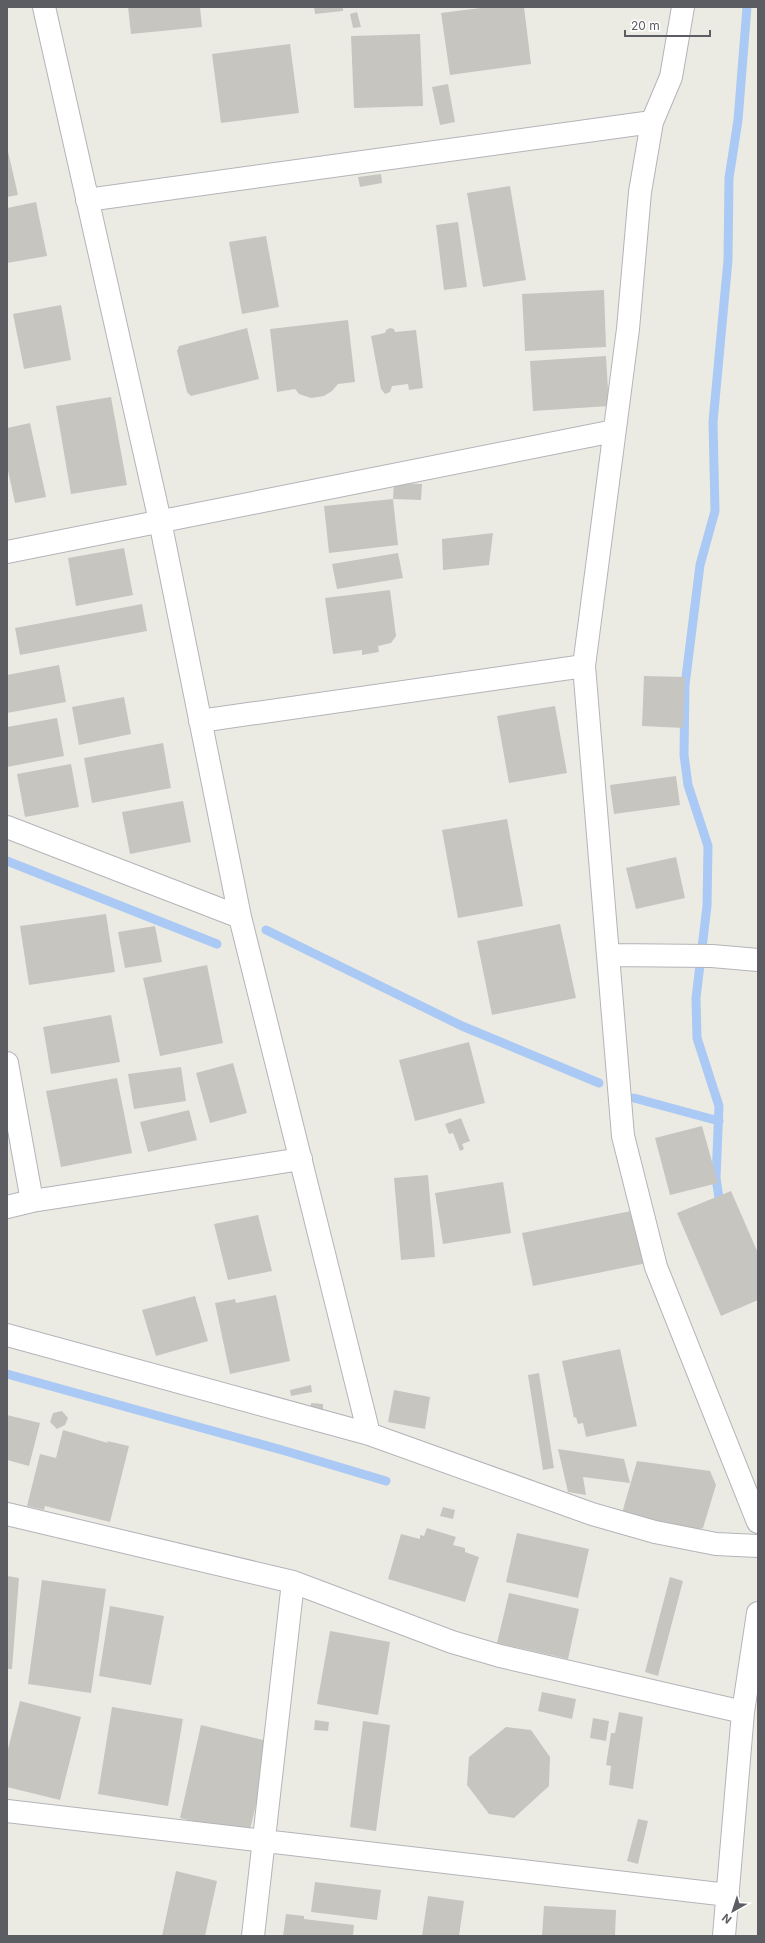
<svg xmlns="http://www.w3.org/2000/svg" width="765" height="1943" viewBox="0 0 765 1943" font-family="Inter,sans-serif">
  <rect width="100%" height="100%" fill="#ecebe3"/>
  <g fill="none" stroke-linecap="round" stroke-linejoin="round">
    <!-- stream -->
    <path stroke="#aac9f4" stroke-width="9" d="M7,861L217,944
      M266,930L462,1026L599,1083
      M634,1098L719,1121
      M722,1206L719,1198L716,1178L719,1106L697,1038L696,998L707,906L708,846L688,785L684,755L685,685L700,565L715,511L713,422L728,260L729,178L738,120L747,7
      M7,1374L282,1450L386,1481"/>
  </g>
  <!-- building -->
  <path fill="#c7c5c0" d="M128,7H200L202,27L131,34Z
    M314,7H343V11L315,14Z
    M488,7H524L531,64L450,75L441,13Z
    M357,12L361,27L353,28L350,14Z
    M420,34L423,106L354,108L351,36Z
    M290,44L299,113L221,123L212,54Z
    M448,84L455,122L440,125L432,87Z
    M7,147L18,195L7,197Z
    M381,174L382,183L360,187L358,177Z
    M510,186L526,280L483,287L467,193Z
    M36,202L47,256L7,263V208Z
    M458,222L467,287L444,290L436,225Z
    M266,236L279,307L242,314L229,242Z
    M604,290L606,347L525,351L522,294Z
    M61,305L71,360L24,369L13,314Z
    M348,320L355,382L338,384L332,391L324,396L311,398L299,394L295,389L277,392L270,329Z
    M247,328L259,379L191,396L187,392L177,351L179,346Z
    M390,328L394,329L395,332L416,330L423,388L409,390L408,384L392,386L390,392L385,394L381,389L371,336L385,333L386,330Z
    M606,356L609,406L533,411L530,361Z
    M111,397L127,485L71,494L56,406Z
    M30,423L46,497L15,503L7,466V428Z
    M394,483L422,484L421,500L393,499L398,545L329,553L324,506L393,499Z
    M493,533L489,565L443,570L442,539Z
    M124,548L133,595L76,606L68,558Z
    M398,553L403,578L337,589L332,564Z
    M390,590L396,636L391,643L378,646L379,652L362,655V650L333,654L325,598Z
    M142,604L147,631L20,655L15,628Z
    M59,665L66,702L7,713V675Z
    M644,676L685,677L683,728L642,726Z
    M124,697L131,734L79,745L72,707Z
    M555,706L567,773L509,783L497,716Z
    M57,718L64,756L7,767V727Z
    M163,743L171,788L92,803L84,758Z
    M71,764L79,807L25,817L17,774Z
    M676,776L680,805L614,814L610,785Z
    M183,801L191,842L130,854L122,812Z
    M507,819L523,906L458,918L442,830Z
    M676,857L685,898L636,909L626,868Z
    M106,914L115,972L29,985L20,926Z
    M560,924L576,998L492,1015L477,941Z
    M155,926L162,962L125,968L118,932Z
    M207,965L223,1043L160,1056L143,978Z
    M111,1015L120,1062L51,1074L43,1027Z
    M469,1042L485,1103L415,1121L399,1060Z
    M233,1063L247,1113L210,1123L196,1073Z
    M181,1067L186,1101L134,1109L128,1074Z
    M117,1078L132,1153L61,1167L46,1091Z
    M189,1110L197,1140L148,1152L140,1122Z
    M461,1118L470,1141L462,1144L464,1149L460,1151L453,1133L449,1134L445,1124Z
    M702,1126L718,1183L670,1195L655,1138Z
    M428,1175L435,1257L401,1260L394,1178Z
    M503,1182L511,1233L443,1244L435,1193Z
    M731,1191L758,1253V1300L721,1316L677,1213Z
    M636,1210L647,1263L533,1286L522,1233Z
    M258,1215L272,1271L228,1280L214,1224Z
    M276,1295L290,1361L230,1374L215,1303L235,1299L236,1303Z
    M195,1296L208,1341L156,1356L142,1310Z
    M620,1349L637,1426L586,1437L583,1423L578,1424L576,1417L574,1418L562,1361Z
    M539,1373L554,1468L543,1470L528,1375Z
    M311,1385L312,1392L291,1396L290,1390Z
    M394,1390L430,1397L425,1429L388,1422Z
    M311,1403L323,1404V1416L310,1415Z
    M62,1411L68,1418L65,1425L57,1429L50,1422L53,1413Z
    M7,1415L40,1423L29,1466L7,1460Z
    M63,1430L108,1443L107,1441L129,1446L110,1522L45,1506L44,1510L27,1506L40,1454L56,1458Z
    M558,1449L624,1459L630,1483L583,1477L586,1495L568,1492Z
    M637,1461L710,1471L716,1485L703,1528L687,1533L622,1513Z
    M443,1507L455,1510L453,1519L440,1516Z
    M427,1528L456,1537L453,1545L465,1548V1552L479,1557L465,1602L388,1579L401,1534L420,1539V1535L424,1536Z
    M517,1533L589,1549L578,1598L506,1582Z
    M7,1576L19,1578L12,1669H7Z
    M670,1577L683,1581L658,1676L645,1672Z
    M42,1580L106,1589L91,1693L28,1684Z
    M509,1593L579,1609L568,1659L497,1643Z
    M110,1606L164,1616L151,1685L99,1676Z
    M330,1631L390,1642L378,1715L317,1704Z
    M542,1692L576,1699L572,1719L538,1711Z
    M20,1701L81,1717L60,1800L7,1787V1753Z
    M112,1707L183,1719L168,1806L98,1794Z
    M619,1712L643,1717L633,1789L609,1785L611,1766L606,1765L611,1733H615Z
    M593,1718L609,1721L606,1741L590,1738Z
    M315,1720L329,1722L328,1731L314,1730Z
    M363,1721L390,1725L376,1831L350,1827Z
    M201,1725L271,1742L249,1834L180,1818Z
    M506,1727L531,1730L550,1757L549,1786L514,1818L489,1814L467,1785L469,1757Z
    M638,1819L648,1821L638,1864L627,1861Z
    M176,1871L217,1881L205,1936H162Z
    M315,1882L381,1890L377,1920L311,1912Z
    M428,1896L464,1901L459,1936H422Z
    M544,1906L616,1910L615,1936H542Z
    M286,1914L304,1916V1919L354,1925L353,1936H283Z"/>
  <g fill="none" stroke-linecap="round" stroke-linejoin="round">
    <defs>
      <path id="minor" d="M44,7L160,521L240,917L369,1434
        M683,7L671,77L652,122L640,192L628,329L584,666L623,1136L656,1267L758,1522
        M87,200L652,122
        M7,552L614,431
        M200,721L584,666
        M7,827L240,917
        M608,955L712,956L758,960
        M7,1063L32,1201L301,1159
        M7,1207L32,1201
        M7,1335L369,1434L592,1514L655,1532L716,1544L758,1546
        M7,1514L293,1582L452,1642L500,1656L743,1712
        M7,1811L728,1895
        M253,1936L293,1582
        M724,1936L743,1712L758,1613"/>
    </defs>
    <!-- minor casing -->
    <use href="#minor" stroke="#b3b4b9" stroke-width="24"/>
    <!-- minor -->
    <use href="#minor" stroke="#fff" stroke-width="22"/>
  </g>
  <!-- border -->
  <rect width="765" height="1943" fill="none" stroke="#5b5d62" stroke-width="16"/>
  <!-- north arrow -->
  <g transform="translate(733 1911) rotate(219)" stroke="#ffffff" stroke-width="3" paint-order="stroke">
  <path d="M0-3L7 15L0 10L-7 15Z" fill="#5b5d62"/>
  <text y="-6" font-size="11" font-weight="bold" text-anchor="middle" fill="#5b5d62">N</text>
  </g>
  <!-- scale -->
  <path d="M625 30v6h85v-6" fill="none" stroke="#5b5d62" stroke-width="2"/>
  <text x="631" y="30" font-size="12" fill="#5b5d62" stroke="#ffffff" stroke-width="3" paint-order="stroke">20 m</text>
</svg>
